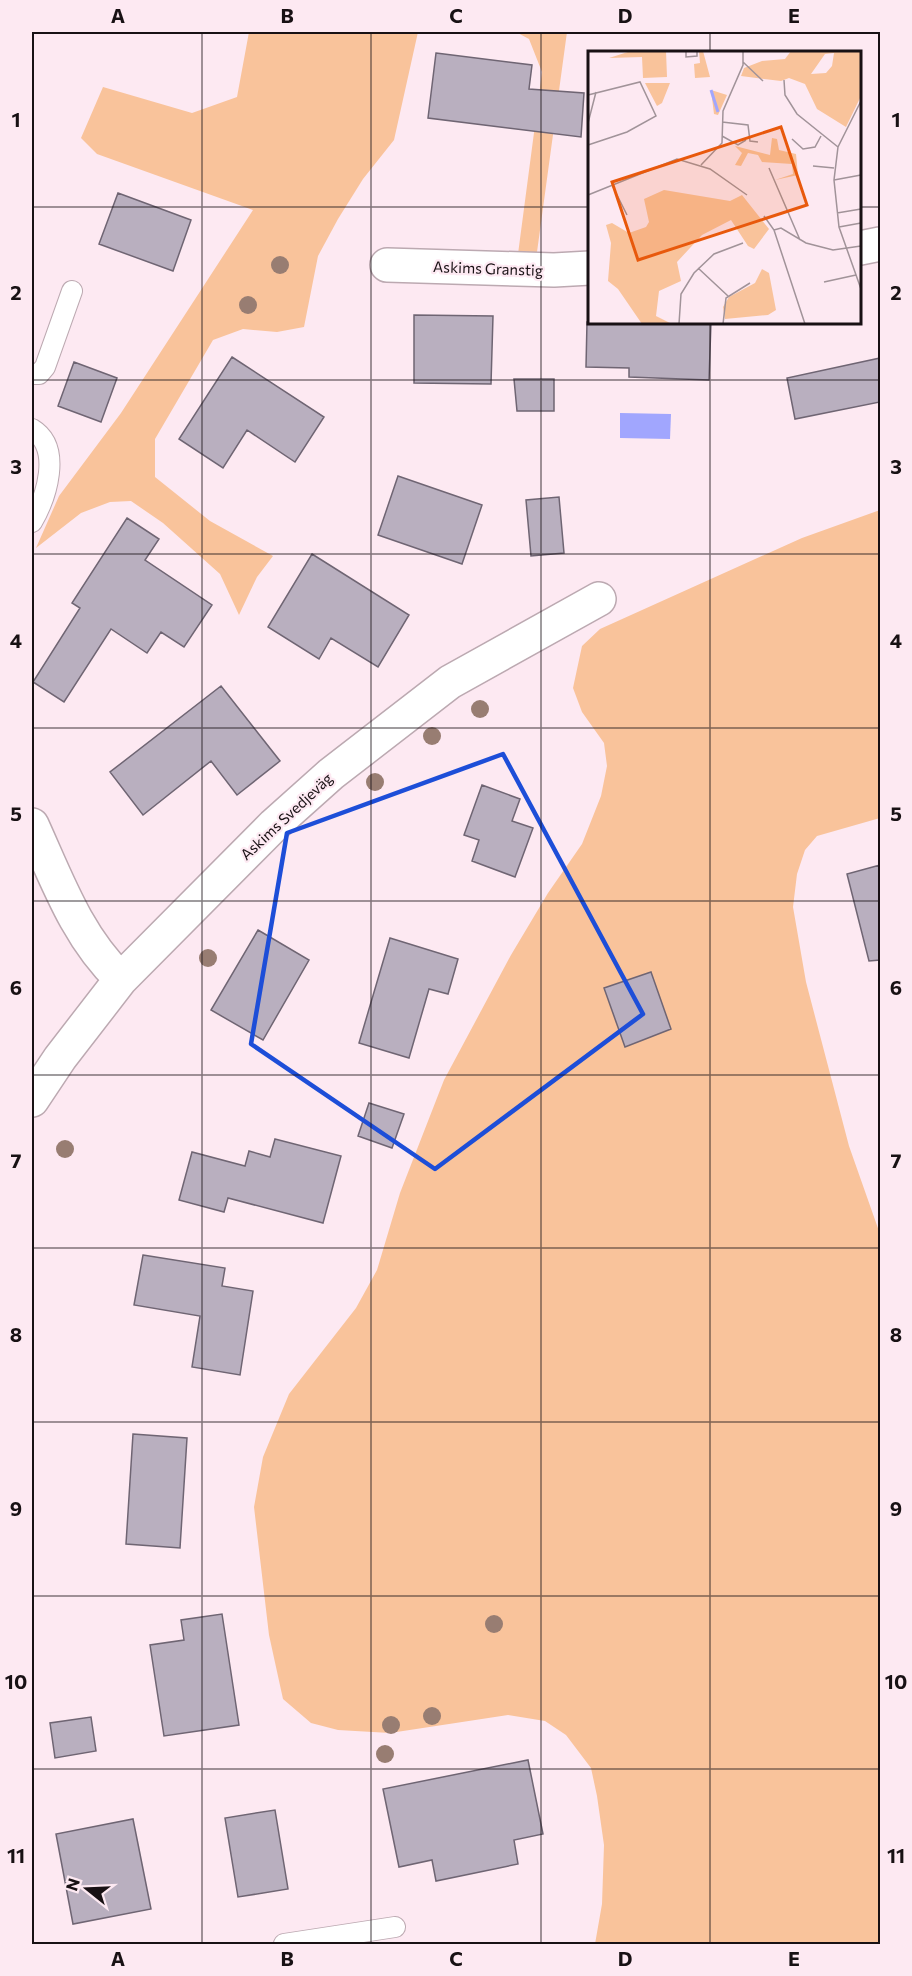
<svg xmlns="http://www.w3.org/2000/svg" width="912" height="1976" viewBox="0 0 912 1976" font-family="Commissioner,sans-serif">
  <rect width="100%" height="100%" fill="#fde9f2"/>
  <!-- green -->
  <path fill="#f9c39b" d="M249,32H418L394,140L363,179L338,219L318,256L304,327L277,332L243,329L213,340L155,439V477L210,521L273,556L257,577L239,615L220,574L163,523L131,501L110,502L81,513L36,548L59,496L121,413L253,210L97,154L81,138L103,87L192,113L237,97Z
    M516,32H567L537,252L518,254L542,72L529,39Z
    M880,510V818L817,836L805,850L797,874L793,907L806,982L849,1146L880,1234V1944H595L602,1904L604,1845L597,1796L591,1768L566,1735L545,1721L508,1715L390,1733L338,1730L311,1723L283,1699L269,1635L254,1507L263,1457L289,1394L356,1308L377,1270L400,1193L444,1080L511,955L548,893L582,844L601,796L607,766L604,743L582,712L573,688L582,646L600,629L802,538Z"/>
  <!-- water -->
  <path fill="#a1a6fe" d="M620,413L671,414L670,439L620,438Z"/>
  <!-- building -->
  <path fill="#b9afbf" stroke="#6f6573" stroke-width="1.5" d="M436,53L532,65L529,89L584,93L581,137L428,118Z
    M118,193L191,220L173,271L99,244Z
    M414,315L493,316L491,384L414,383Z
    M587,322H711L709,380L629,377V368L586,367Z
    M232,357L324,417L295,462L247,430L223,468L179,439Z
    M880,358V402L795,419L787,378Z
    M74,362L117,378L101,422L58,406Z
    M514,379H554V411H517Z
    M398,476L482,505L462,564L378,535Z
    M559,497L564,553L531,556L526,500Z
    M127,518L159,539L145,560L212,605L184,647L161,632L147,653L111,629L64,702L33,682L80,608L72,603Z
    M312,554L409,615L378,667L331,638L319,659L268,627Z
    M221,686L280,761L237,795L211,761L143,815L110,772Z
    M482,785L520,799L512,821L533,828L515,877L472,861L479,840L464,835Z
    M880,865V960L869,961L847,874Z
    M258,930L309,960L263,1040L211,1010Z
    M390,938L458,959L448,994L429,989L409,1058L359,1043Z
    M651,972L671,1029L625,1047L604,988Z
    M369,1103L404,1114L392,1148L358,1136Z
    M275,1139L341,1156L323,1223L228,1198L224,1212L179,1200L192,1152L245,1166L249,1151L270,1157Z
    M143,1255L225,1268L222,1286L253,1291L240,1375L192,1367L200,1316L134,1305Z
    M133,1434L187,1438L180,1548L126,1544Z
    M222,1614L239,1725L164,1736L150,1645L184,1640L181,1620Z
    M91,1717L96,1751L55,1758L50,1723Z
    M528,1760L543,1834L514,1840L518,1864L436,1881L432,1860L399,1867L383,1789Z
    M275,1810L288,1889L238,1897L225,1818Z
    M133,1819L151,1909L73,1924L56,1834Z"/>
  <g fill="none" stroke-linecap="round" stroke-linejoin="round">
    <defs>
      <path id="lane" d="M32,374H39L45,367L72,291
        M32,429C63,448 46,498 32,522
        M284,1944L395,1927"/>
      <path id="street" d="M860,248L880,244
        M387,265L554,270L590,268
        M32,825C57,880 77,937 121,979
        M32,1100L60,1058L121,979L274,825L331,774L450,682L599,599"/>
    </defs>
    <!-- lane casing -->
    <use href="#lane" stroke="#bca9b1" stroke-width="22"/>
    <!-- street casing -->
    <use href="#street" stroke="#bca9b1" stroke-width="36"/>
    <!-- lane -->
    <use href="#lane" stroke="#fff" stroke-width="20"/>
    <!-- street -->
    <use href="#street" stroke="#fff" stroke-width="33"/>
  </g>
  <!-- trees -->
  <g fill="#987d72">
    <circle cx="280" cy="265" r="9"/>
    <circle cx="248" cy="305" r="9"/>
    <circle cx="480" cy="709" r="9"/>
    <circle cx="432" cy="736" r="9"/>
    <circle cx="375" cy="782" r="9"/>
    <circle cx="208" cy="958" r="9"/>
    <circle cx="65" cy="1149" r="9"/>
    <circle cx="494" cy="1624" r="9"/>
    <circle cx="432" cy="1716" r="9"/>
    <circle cx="391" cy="1725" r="9"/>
    <circle cx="385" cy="1754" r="9"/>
  </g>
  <!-- marked area -->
  <path fill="none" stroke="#1d4ed8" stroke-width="4.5" stroke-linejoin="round" d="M503,754L643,1014L435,1169L251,1044L287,833Z"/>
  <!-- grid -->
  <path fill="none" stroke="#181114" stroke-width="1.5" stroke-opacity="0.55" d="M202,32V1944M371,32V1944M541,32V1944M710,32V52M32,207H590M860,207H880M710,322V1944M32,380H880M32,554H880M32,728H880M32,901H880M32,1075H880M32,1248H880M32,1422H880M32,1596H880M32,1769H880"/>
  <g text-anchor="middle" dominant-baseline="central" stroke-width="4.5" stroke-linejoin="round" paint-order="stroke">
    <!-- street labels -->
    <g font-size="15" fill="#181114" stroke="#fde9f2">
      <text transform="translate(488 268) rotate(2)">Askims Granstig</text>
      <text transform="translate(286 816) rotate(-43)">Askims Svedjeväg</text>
    </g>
  </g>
  <!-- overview -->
  <g transform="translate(588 51)">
    <rect width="273" height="273" fill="#fde9f2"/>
    <path d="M43,0H78L79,26L55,27L54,6L21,7ZM111,0H115L122,26L107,27L106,13L112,12ZM203,0H273V45L258,76L229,58L217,33L201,27L193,30L153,25L156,17L174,10L197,8ZM246,2L244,15L238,22L223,23L237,3ZM57,32H82L74,52L69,55ZM123,39L139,44L130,64L126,63ZM184,87L189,88L191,99L208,103L210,124L187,129L205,123L204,113L174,111L170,104L160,102L153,115L147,114L154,102L147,95L182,104ZM76,139L142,150L154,144L181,178L166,198L160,195L143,169L114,184L89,211L93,230L71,240L68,265L84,273H54L30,238L20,230L23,192L18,174L24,172L41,182L58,176L61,171L56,148ZM174,218L181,222L188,259L180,264L137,268L135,256L141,246L167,232Z" fill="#f9c39b" fill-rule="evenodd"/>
    <path fill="none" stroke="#a1a6fe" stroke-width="3" d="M123,39L130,61"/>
    <path fill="none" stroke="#a19399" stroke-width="1.5" d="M98,0V6L109,5V0M155,11L175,30M196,29L197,44L209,63L250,96M0,44L52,31L68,65L39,81L0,94M273,50L250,96L246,129L251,176L273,238M134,71L160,74L162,90L170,91M0,72L8,41M134,85L150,94L158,89M204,88L215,98L227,96L233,85M113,114L134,92L135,60L155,14V0M225,115L246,117M181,117L212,189M246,129L273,124M24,134L39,164M0,144L89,108L122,118L159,144M249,162L273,158M176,165L186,179L217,273M251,176L273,172M186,179L193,177L218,192L245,199L273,195M110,217L140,245M236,231L268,224M91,273L93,243L106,222L126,203L155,192M135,273L138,247L162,232"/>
    <path fill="#e8590c" fill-opacity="0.15" stroke="#e8590c" stroke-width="3" d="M193,76L219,154L50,209L24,131Z"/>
    <rect width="273" height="273" fill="none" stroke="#181114" stroke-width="3"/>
  </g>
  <!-- border -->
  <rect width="912" height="1976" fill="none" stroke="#fde9f2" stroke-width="66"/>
  <!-- north arrow -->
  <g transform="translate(87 1889) rotate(288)" stroke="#fde9f2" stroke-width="4.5" paint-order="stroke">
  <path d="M0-4.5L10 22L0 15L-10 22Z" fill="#181114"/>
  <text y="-9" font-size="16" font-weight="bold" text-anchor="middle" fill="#181114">N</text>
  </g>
  <rect x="33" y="33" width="846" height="1910" fill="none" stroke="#181114" stroke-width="2"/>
  <g font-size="20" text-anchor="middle" font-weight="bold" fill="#181114">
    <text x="118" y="23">A</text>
    <text x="287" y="23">B</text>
    <text x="456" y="23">C</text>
    <text x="625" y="23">D</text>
    <text x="794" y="23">E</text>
    <text x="16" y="127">1</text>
    <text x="896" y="127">1</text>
    <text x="16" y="300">2</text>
    <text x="896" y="300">2</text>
    <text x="16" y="474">3</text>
    <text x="896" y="474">3</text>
    <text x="16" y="648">4</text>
    <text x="896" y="648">4</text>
    <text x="16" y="821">5</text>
    <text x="896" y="821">5</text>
    <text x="16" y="995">6</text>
    <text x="896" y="995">6</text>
    <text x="16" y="1168">7</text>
    <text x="896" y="1168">7</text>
    <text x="16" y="1342">8</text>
    <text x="896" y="1342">8</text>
    <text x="16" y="1516">9</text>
    <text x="896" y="1516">9</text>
    <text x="16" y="1689">10</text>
    <text x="896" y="1689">10</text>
    <text x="16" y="1863">11</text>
    <text x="896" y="1863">11</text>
    <text x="118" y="1966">A</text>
    <text x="287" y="1966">B</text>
    <text x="456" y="1966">C</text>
    <text x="625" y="1966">D</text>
    <text x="794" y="1966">E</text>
  </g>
</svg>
